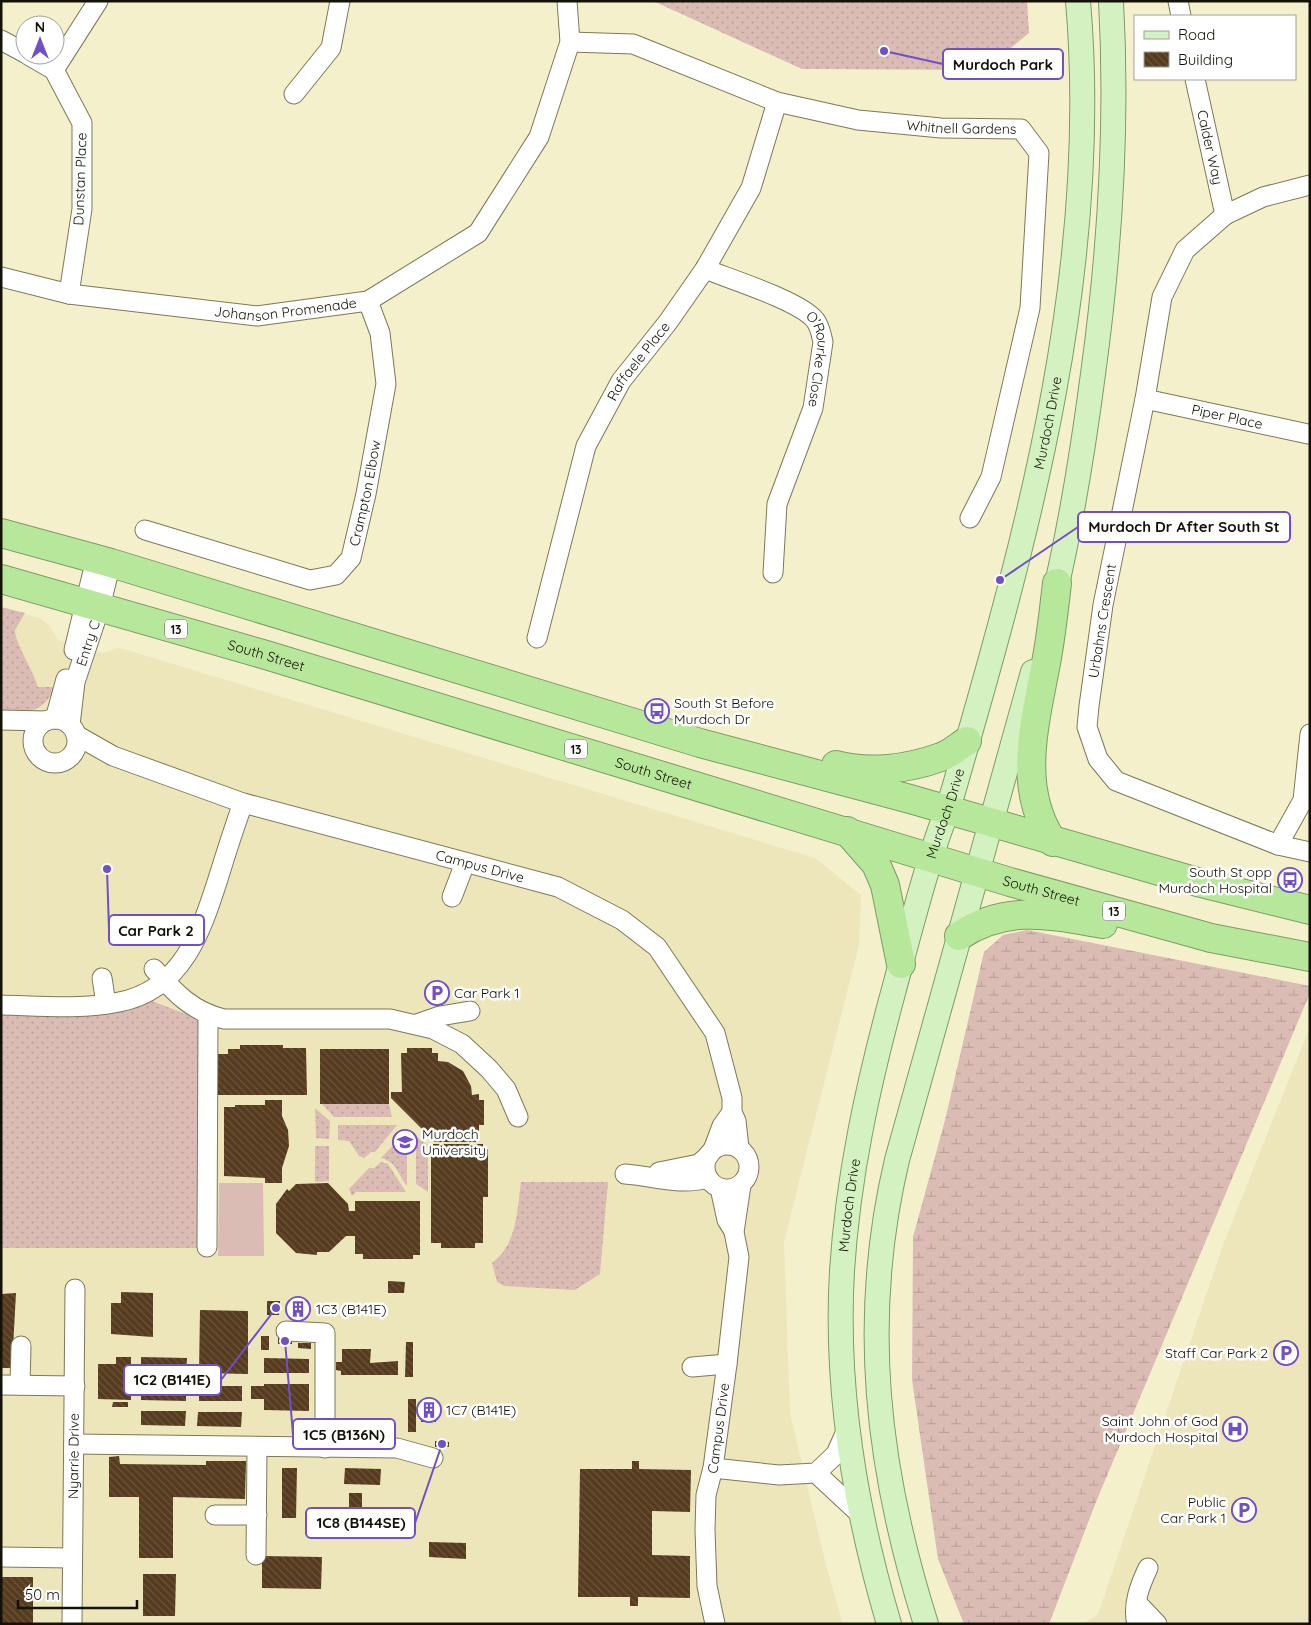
<svg xmlns="http://www.w3.org/2000/svg" width="1311" height="1625" viewBox="0 0 1311 1625" font-family="Quicksand,sans-serif">
  <defs>
    <pattern id="grass-dots" width="8" height="8" patternUnits="userSpaceOnUse" patternTransform="scale(1.25)"><rect width="8" height="8" fill="#dbbcb5"/><path d="M2 2h.1M6 6h.1" fill="none" stroke="#bba19a" stroke-width="1.8" stroke-linecap="round"/></pattern>
    <pattern id="wetland-marsh" width="20" height="14" patternUnits="userSpaceOnUse" patternTransform="scale(1.25)"><rect width="20" height="14" fill="#dbbcb5"/><path d="M1 5h8M5 5V1M11 12h8M15 12V8" fill="none" stroke="#bba19a"/></pattern>
    <pattern id="building-back-hatch" width="6" height="6" patternUnits="userSpaceOnUse" patternTransform="scale(1.25)"><rect width="6" height="6" fill="#563b1e"/><path d="M-1 5l2 2M0 0l6 6M5-1l2 2" fill="none" stroke="#6a543c"/></pattern>
  </defs>
  <rect width="100%" height="100%" fill="#f5f0cc"/>
  <!-- built -->
  <path fill="#ede6bb" d="M1,608L40,618L49,625L58,640L103,653L118,648L127,650L815,858L861,895L859,945L784,1242L790,1413L827,1569L843,1624H1Z
    M1310,1026V1624H1083L1098,1614L1223,1245Z"/>
  <!-- grass -->
  <path fill="url(#grass-dots)" d="M653,1H1027L1029,33L984,70L802,69Z
    M1,607L25,613L15,630C15,643 33,670 38,687H52L54,690C40,715 27,712 1,712Z
    M152,1001L201,1020L202,1248H1V1012H118Z
    M322,1104H389L392,1117H334Z
    M315,1108L330,1121L329,1139L316,1138Z
    M338,1125H397L375,1152H371L364,1158L359,1156L349,1141L338,1140Z
    M407,1131V1186C398,1175 397,1162 381,1158Z
    M416,1137L428,1145V1192L416,1184Z
    M315,1146H329V1181L315,1182Z
    M381,1162L388,1164L406,1192H356L352,1196L349,1189L369,1168H374Z
    M521,1182H608L600,1274L575,1290L504,1286L497,1282L492,1263C517,1245 517,1211 521,1182Z"/>
  <!-- wetland -->
  <path fill="url(#wetland-marsh)" d="M1027,930L1310,986V993L1096,1502L1049,1624H964L938,1559L912,1380L913,1237L945,1120L984,952L1003,935Z"/>
  <!-- pitch -->
  <path fill="#dbbcb5" d="M219,1183H263L264,1256H218Z"/>
  <!-- building -->
  <path fill="url(#building-back-hatch)" d="M240,1045H283V1048H306L307,1095H211V1054H228V1049H240Z
    M407,1048H432V1053H438V1061L448,1062L463,1071L471,1086L472,1095L479,1094V1100H484V1125H479V1131H467V1133H476V1142H435L391,1098V1092H402L401,1053H407Z
    M320,1049H389V1104H320Z
    M265,1100H282V1116L288,1130L289,1146L282,1168V1183H265V1178L224,1176V1107H235V1105H265Z
    M433,1144H483V1149H488V1197H483V1243H475V1248H441V1243H431V1148H433Z
    M328,1183L348,1204L349,1211H355V1201H420V1255H413V1259H363V1254H355V1236H346L329,1252H317V1255L296,1253L276,1233V1204L287,1189L289,1191L296,1184Z
    M388,1281L405,1282L404,1293H388Z
    M121,1292L153,1293V1337L111,1334V1303H121Z
    M16,1293L13,1348L15,1368H1V1294Z
    M267,1301H280L279,1315H267Z
    M290,1303H306L305,1317L290,1316Z
    M200,1310L248,1311V1374L199,1373Z
    M261,1336H269V1350H261Z
    M278,1338H292V1344H278Z
    M406,1342H413V1377H405Z
    M298,1343H311V1349L298,1348Z
    M342,1349H371L370,1363L398,1361V1375H341V1371L336,1370V1362H342Z
    M116,1357H131V1400L98,1399V1364H116Z
    M141,1357L187,1358L186,1377L141,1376Z
    M264,1358L309,1359V1373H264Z
    M264,1384H309V1411L264,1410V1399H251V1386H264Z
    M141,1385H186V1401L141,1400Z
    M199,1386H242V1401H199Z
    M408,1399H416V1432H408Z
    M422,1399H436V1405H422Z
    M113,1402H128V1407H112Z
    M422,1408H436V1414L422,1413Z
    M141,1411H186L185,1426L141,1425Z
    M198,1412H242L241,1427L197,1426Z
    M422,1416H436V1422H421Z
    M435,1441L449,1442V1447H435Z
    M119,1456L120,1464L206,1465V1461H246L245,1499L173,1497V1558H139V1497H109V1457Z
    M632,1461H639V1469L691,1470L690,1512L652,1511V1555L690,1556V1598L638,1597V1606H630V1597H578L580,1469H632Z
    M282,1468H297L296,1518H282Z
    M345,1468L381,1469L380,1485L344,1484Z
    M349,1493H362V1507H349Z
    M429,1542L466,1543V1559L429,1557Z
    M262,1556L322,1557L321,1589L262,1588Z
    M143,1574H176L175,1616H143Z
    M1,1577H33V1624H1Z"/>
  <g fill="none" stroke-linecap="round" stroke-linejoin="round">
    <defs>
      <g id="minor">
        <path d="M1178,1L1181,16"/>
        <path d="M1,40L25,53"/>
        <path id="s1" d="M570,42L633,44L777,102L858,120L941,128L1021,129L1039,153L1030,308L991,477L970,518"/>
        <path d="M28,55L54,70L82,123V209L69,294"/>
        <path d="M54,70L98,1"/>
        <path id="s2" d="M1195,79L1225,215"/>
        <path d="M294,94L331,48L340,1"/>
        <path d="M1310,185L1263,197L1225,215L1185,250L1162,297L1145,399L1103,605L1089,706L1087,727L1098,759L1116,781L1278,845L1310,852"/>
        <path id="s3" d="M705,269C730,279 800,301 815,320C820,326 821,334 823,342L813,408L777,504L773,573"/>
        <path id="s4" d="M1,277L69,294L257,316L368,301L478,233L539,137L570,42L567,1"/>
        <path id="s5" d="M1145,399L1308,434"/>
        <path id="s6" d="M145,530L310,580L336,575L351,558L366,494L386,384L380,333L368,301"/>
        <path id="s7" d="M537,638L586,446L621,381L668,322L705,269L751,188L777,102"/>
        <path d="M74,650L96,559"/>
        <path d="M55,719L66,679"/>
        <circle cx="55" cy="741" r="22"/>
        <path d="M1,720L46,721"/>
        <path id="s8" d="M70,725L75,682L100,607L111,563"/>
        <path id="s9" d="M76,735L113,756L243,803L558,887L622,920L657,947L715,1033L732,1098V1112L736,1121L739,1148"/>
        <path d="M1278,845L1303,800L1310,734"/>
        <path d="M452,897L465,863"/>
        <path d="M154,969C175,993 193,1012 224,1019H390L433,1029L462,1044L489,1069L506,1089L518,1117"/>
        <path d="M102,978L106,1004"/>
        <path d="M1,1005C40,1006 81,1010 119,1002C182,990 201,932 218,879C226,853 234,828 243,803"/>
        <path d="M417,1024L440,1016L470,1011"/>
        <circle cx="727" cy="1167" r="22"/>
        <path d="M713,1150L722,1126L732,1112"/>
        <path d="M659,1172L699,1164L710,1154"/>
        <path d="M625,1174C653,1176 680,1186 708,1178"/>
        <path d="M720,1188L727,1220L734,1231"/>
        <path d="M207,1247L208,1015"/>
        <path d="M286,1331L325,1333V1448"/>
        <path d="M692,1367L727,1364"/>
        <path d="M1,1385L75,1386"/>
        <path d="M20,1385L21,1346"/>
        <path d="M74,1444L397,1448L433,1458"/>
        <path d="M713,1468L779,1475L816,1473L836,1454L847,1429"/>
        <path d="M816,1473L860,1514"/>
        <path d="M215,1515H257"/>
        <path d="M256,1555L257,1448"/>
        <path d="M1,1557L72,1558"/>
        <path d="M1137,1603L1157,1624"/>
        <path id="s10" d="M72,1624L75,1289"/>
        <path id="s11" d="M715,1624L707,1586L705,1530L706,1495L713,1468L727,1364L739,1257L734,1232L741,1185"/>
        <path d="M1137,1624C1132,1605 1140,1585 1148,1568"/>
      </g>
      <g id="major">
        <path d="M1053,601C1071,526 1083,450 1093,374C1110,250 1118,126 1111,1"/>
        <path id="s12" d="M889,1624C855,1509 835,1391 842,1271C848,1176 868,1085 893,993C905,948 917,902 931,857C939,830 950,805 957,778C1030,527 1101,265 1078,1"/>
        <path d="M926,1624C877,1469 859,1320 897,1160L1033,672"/>
      </g>
      <g id="highway">
        <path d="M1,533L111,563L700,743L910,799L1201,883L1310,910"/>
        <path id="s13" d="M1,579L266,655L1010,882L1211,938L1310,957"/>
        <path d="M836,765C869,774 908,769 941,757C950,754 959,746 967,741"/>
        <path d="M847,831L876,864L885,885L901,964"/>
        <path d="M1053,842C1016,788 1035,723 1046,663C1051,637 1054,610 1057,583"/>
        <path d="M959,936C1006,904 1051,915 1103,924"/>
      </g>
    </defs>
    <!-- minor casing -->
    <use href="#minor" stroke="#7d7858" stroke-width="21"/>
    <!-- major casing -->
    <use href="#major" stroke="#7e9c66" stroke-width="26"/>
    <!-- highway casing -->
    <use href="#highway" stroke="#7e9c66" stroke-width="30"/>
    <!-- minor -->
    <use href="#minor" stroke="#fff" stroke-width="19"/>
    <!-- major -->
    <use href="#major" stroke="#d4f1c2" stroke-width="24"/>
    <!-- highway -->
    <use href="#highway" stroke="#b7e79a" stroke-width="28"/>
  </g>
  <!-- icons -->
  <defs>
    <symbol id="bus-ring" viewBox="-11 -11 22 22"><circle r="9.5" fill="#fff" stroke="#704fc8" stroke-width="1.5"/><path d="M-5-6H5V4H4V6H2V4H-2V6H-4V4H-5ZM-3.5-4V0h7V-4ZM-3.5 1.2v1.5H-2V1.2ZM2 1.2v1.5H3.5V1.2Z" fill="#704fc8"/></symbol>
    <symbol id="parking-ring" viewBox="-11 -11 22 22"><circle r="9.5" fill="#fff" stroke="#704fc8" stroke-width="1.5"/><path d="M-3.5-5.5H1a3.5 3.5 0 0 1 0 7H-1V5.5H-3.5ZM-1-3.4V-.6H.8a1.4 1.4 0 0 0 0-2.8Z" fill="#704fc8"/></symbol>
    <symbol id="university-ring" viewBox="-11 -11 22 22"><circle r="9.5" fill="#fff" stroke="#704fc8" stroke-width="1.5"/><path d="M0-5L7-2L0 1L-7-2ZM-4 1L0 2.5L4 1V4Q0 6-4 4Z" fill="#704fc8"/></symbol>
    <symbol id="building-ring" viewBox="-11 -11 22 22"><circle r="9.5" fill="#fff" stroke="#704fc8" stroke-width="1.5"/><path d="M-4-6H4V6H1V3H-1V6H-4ZM-2.5-4.3h1.7v1.8h-1.7ZM.8-4.3h1.7v1.8H.8ZM-2.5-1h1.7V.8h-1.7ZM.8-1h1.7V.8H.8Z" fill="#704fc8"/></symbol>
    <symbol id="hospital-ring" viewBox="-11 -11 22 22"><circle r="9.5" fill="#fff" stroke="#704fc8" stroke-width="1.5"/><path d="M-5-5h3v3.5h4V-5h3V5h-3V1.5h-4V5h-3Z" fill="#704fc8"/></symbol>
  </defs>
  <g fill-rule="evenodd">
    <use href="#bus-ring" x="643" y="697" width="28" height="28"/>
    <use href="#bus-ring" x="1276" y="866" width="28" height="28"/>
    <use href="#parking-ring" x="423" y="979" width="28" height="28"/>
    <use href="#university-ring" x="391" y="1128" width="28" height="28"/>
    <use href="#building-ring" x="284" y="1295" width="28" height="28"/>
    <use href="#parking-ring" x="1272" y="1339" width="28" height="28"/>
    <use href="#building-ring" x="415" y="1396" width="28" height="28"/>
    <use href="#hospital-ring" x="1221" y="1415" width="28" height="28"/>
    <use href="#parking-ring" x="1230" y="1496" width="28" height="28"/>
  </g>
  <g text-anchor="middle" dominant-baseline="central" stroke-width="5" stroke-linejoin="round" paint-order="stroke">
    <!-- shield labels -->
    <g fill="#fff" stroke="#5a5951" stroke-width="1">
      <rect x="165" y="619.5" width="22" height="19" rx="4"/>
      <rect x="565" y="739.5" width="22" height="19" rx="4"/>
      <rect x="1103" y="901.5" width="22" height="19" rx="4"/>
    </g>
    <g font-size="12" font-weight="bold" fill="#141206">
      <text x="176" y="629">13</text>
      <text x="576" y="749">13</text>
      <text x="1114" y="911">13</text>
    </g>
    <!-- street labels -->
    <g font-size="14" fill="#141206" stroke="#fff">
      <text stroke="none"><textPath href="#s1" startOffset="405">Whitnell Gardens</textPath></text>
      <text stroke="none"><textPath href="#s2" startOffset="70">Calder Way</textPath></text>
      <text transform="translate(80 179) rotate(-88)">Dunstan Place</text>
      <text stroke="none"><textPath href="#s4" startOffset="288">Johanson Promenade</textPath></text>
      <text stroke="none"><textPath href="#s7" startOffset="298">Raffaele Place</textPath></text>
      <text stroke="none"><textPath href="#s3" startOffset="162">O’Rourke Close</textPath></text>
      <text stroke="none"><textPath href="#s5" startOffset="84">Piper Place</textPath></text>
      <text stroke="none"><textPath href="#s12" startOffset="1232">Murdoch Drive</textPath></text>
      <text stroke="none"><textPath href="#s6" startOffset="288">Crampton Elbow</textPath></text>
      <text transform="translate(1102 621) rotate(-81)">Urbahns Crescent</text>
      <text stroke="none"><textPath href="#s8" startOffset="84">Entry C</textPath></text>
      <text stroke="none"><textPath href="#s13" startOffset="276">South Street</textPath></text>
      <text stroke="none"><textPath href="#s13" startOffset="681">South Street</textPath></text>
      <text stroke="none"><textPath href="#s12" startOffset="828">Murdoch Drive</textPath></text>
      <text stroke="none"><textPath href="#s9" startOffset="426">Campus Drive</textPath></text>
      <text stroke="none"><textPath href="#s13" startOffset="1086">South Street</textPath></text>
      <text stroke="none"><textPath href="#s12" startOffset="424">Murdoch Drive</textPath></text>
      <text stroke="none"><textPath href="#s11" startOffset="198">Campus Drive</textPath></text>
      <text stroke="none"><textPath href="#s10" startOffset="168">Nyarrie Drive</textPath></text>
    </g>
    <!-- poi labels -->
    <g font-size="14" fill="#141206" stroke="#fff" text-anchor="start">
      <text x="674" y="703">South St Before<tspan x="674" dy="16">Murdoch Dr</tspan></text>
      <text x="1272" y="872" text-anchor="end">South St opp<tspan x="1272" dy="16">Murdoch Hospital</tspan></text>
      <text x="454" y="993">Car Park 1</text>
      <text x="422" y="1134">Murdoch<tspan x="422" dy="16">University</tspan></text>
      <text x="316" y="1309">1C3 (B141E)</text>
      <text x="1268" y="1353" text-anchor="end">Staff Car Park 2</text>
      <text x="446" y="1410">1C7 (B141E)</text>
      <text x="1218" y="1421" text-anchor="end">Saint John of God<tspan x="1218" dy="16">Murdoch Hospital</tspan></text>
      <text x="1226" y="1502" text-anchor="end">Public<tspan x="1226" dy="16">Car Park 1</tspan></text>
    </g>
  </g>
  <!-- callouts -->
  <path fill="none" stroke="#704fc8" stroke-width="2" d="M884 51L943 64M1000 580L1078 527M107 869L109 930M276 1308L221 1380M285 1341L293 1434M442 1444L415 1523"/>
  <g fill="#704fc8" stroke="#fff" stroke-width="2">
    <circle cx="884" cy="51" r="5"/>
    <circle cx="1000" cy="580" r="5"/>
    <circle cx="107" cy="869" r="5"/>
    <circle cx="276" cy="1308" r="5"/>
    <circle cx="285" cy="1341" r="5"/>
    <circle cx="442" cy="1444" r="5"/>
  </g>
  <g fill="#fff" stroke="#704fc8" stroke-width="2">
    <rect x="943" y="49" width="120" height="30" rx="5"/>
    <rect x="1078" y="512" width="212" height="30" rx="5"/>
    <rect x="109" y="915" width="95" height="30" rx="5"/>
    <rect x="124" y="1365" width="97" height="30" rx="5"/>
    <rect x="293" y="1419" width="102" height="30" rx="5"/>
    <rect x="306" y="1508" width="109" height="30" rx="5"/>
  </g>
  <g font-size="15" text-anchor="middle" font-weight="bold" fill="#141206">
    <text x="1003" y="70">Murdoch Park</text>
    <text x="1184" y="532">Murdoch Dr After South St</text>
    <text x="156" y="936">Car Park 2</text>
    <text x="172" y="1385">1C2 (B141E)</text>
    <text x="344" y="1440">1C5 (B136N)</text>
    <text x="361" y="1528">1C8 (B144SE)</text>
  </g>
  <!-- border -->
  <rect width="1311" height="1625" fill="none" stroke="#141206" stroke-width="5"/>
  <!-- legend -->
  <rect x="1134" y="15" width="162" height="65" fill="#ffffff" stroke="#a1a09b"/>
  <rect x="1144" y="31" width="25" height="8" fill="#d4f1c2" stroke="#a1a09b"/>
  <text x="1178" y="40" font-size="15" fill="#141206">Road</text>
  <rect x="1144" y="52" width="25" height="15" fill="url(#building-back-hatch)" stroke="#a1a09b"/>
  <text x="1178" y="65" font-size="15" fill="#141206">Building</text>
  <!-- north arrow -->
  <g transform="translate(40 40)"><circle r="24" fill="#ffffff" stroke="#a1a09b"/>
  <path d="M0-4L9 19L0 12L-9 19Z" fill="#704fc8"/>
  <text y="-8" font-size="14" font-weight="bold" text-anchor="middle" fill="#141206">N</text>
  </g>
  <!-- scale -->
  <path d="M18 1600v8h119v-8" fill="none" stroke="#141206" stroke-width="2.5"/>
  <text x="25" y="1600" font-size="15" fill="#141206" stroke="#ffffff" stroke-width="4" paint-order="stroke">50 m</text>
</svg>
